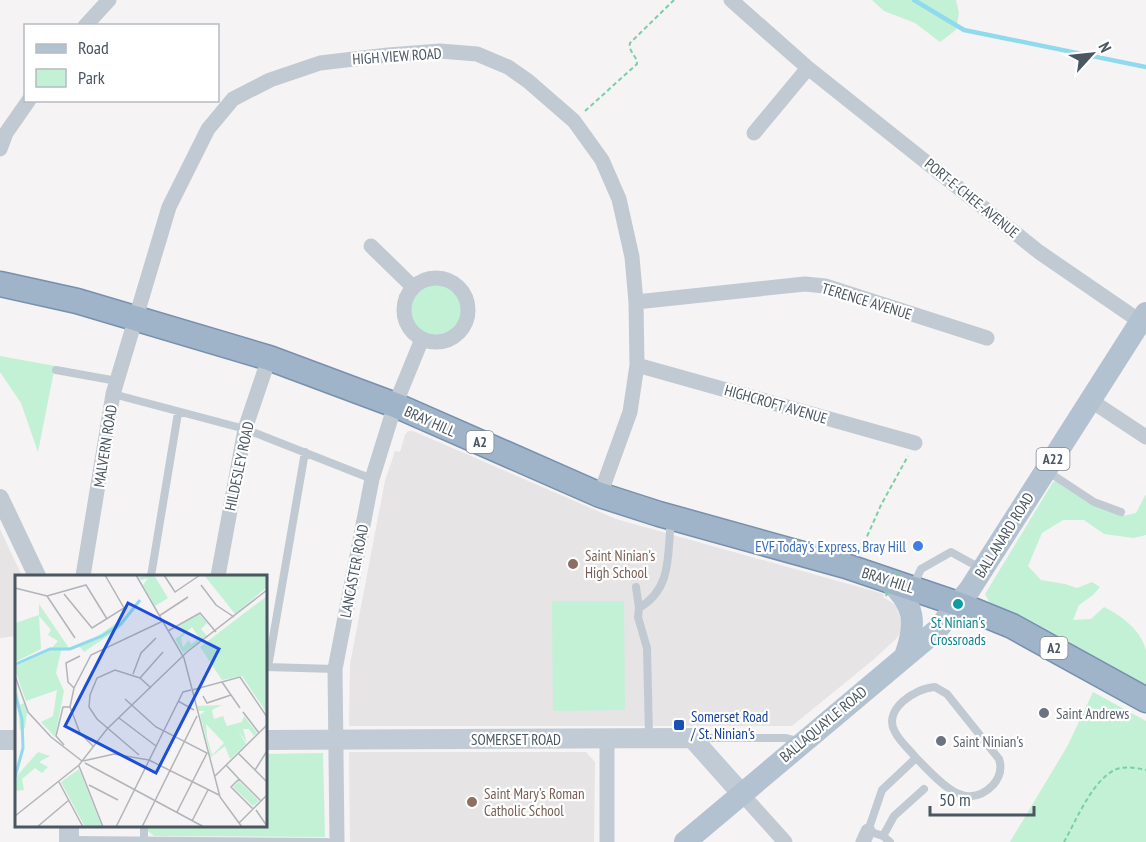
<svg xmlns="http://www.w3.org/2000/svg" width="1146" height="842" viewBox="0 0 1146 842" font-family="'PT Sans Narrow',sans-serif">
  <rect width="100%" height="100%" fill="#f5f3f3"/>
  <!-- education -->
  <path fill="#e6e4e5" d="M408,431H413L616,519L884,594L883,597L894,604L897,608L903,628L897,638L873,660L792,726H349L350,664L385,481L395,451L400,452L405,435Z
    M0,529L22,576H16V636L0,638Z
    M349,752H586L595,762L594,842H350Z"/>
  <!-- green -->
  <path fill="#c3f1d5" d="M872,0H956L959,13L956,30L940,42L915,23L884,11Z
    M409 309a26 26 0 1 1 52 0a26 26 0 1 1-52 0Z
    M0,356L55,366L38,452L21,403L0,372Z
    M1057,480L1109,510L1123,516L1136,513L1146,494V535L1134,538L1104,534L1084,520H1063L1042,533L1028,566L1041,580L1065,584L1077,588L1092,582L1100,587L1093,595L1079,605L1073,620L1091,619L1104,607C1120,615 1142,630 1146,651C1146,663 1146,677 1146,690L991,605L985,594L1053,482Z
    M552,601H624L625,710L553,711Z
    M1093,692L1146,721V842H1010L1068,745Z
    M323,753L325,837L154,836L148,831V826H266V754Z"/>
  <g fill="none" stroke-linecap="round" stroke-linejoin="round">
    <!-- stream -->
    <path stroke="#90daee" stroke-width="4.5" d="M914,0L964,30L1146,67"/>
    <defs>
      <path id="trunk" d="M0,284L77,301L269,358L395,405L600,495L659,514L846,566L958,604L1012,626L1146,700"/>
    </defs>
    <!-- trunk casing -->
    <use href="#trunk" stroke="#7690ad" stroke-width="27"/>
    <!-- path -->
    <path stroke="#7ad0a6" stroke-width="2" stroke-dasharray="4.5 3" stroke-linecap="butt" d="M585,111L637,64C637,55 628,52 630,43L674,0
      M861,550L881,505L908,456
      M1064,842C1076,821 1093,778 1117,769C1126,766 1137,768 1146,770"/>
    <!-- service -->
    <path stroke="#c1cad2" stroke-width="8" d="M56,370L117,381
      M113,394L245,429L372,479
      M1047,471L1094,502L1121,512
      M151,576L178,413
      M913,586L921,569L951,552L980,568
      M636,587L639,608
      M266,667L335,669
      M268,667L305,452
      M649,736L647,648L638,617L639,608C673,588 667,554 671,521
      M697,738H785L798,741
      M144,826V840
      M883,836L894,816L924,789
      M70,840L327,842
      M890,842L883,836L868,831L882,790L916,758C937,778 964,815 993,785C1000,777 1002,768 999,759L947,694L935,687C915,688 882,710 895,732C900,742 910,750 916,758"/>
    <!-- minor -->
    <path stroke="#c1cad2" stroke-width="15" d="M731,0L808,68L1039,252L1141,322
      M85,26L109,0
      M754,133L808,68
      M0,149L6,133L29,100
      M371,246L413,287
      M404 310a32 32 0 1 1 64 0a32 32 0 1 1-64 0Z
      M636,302L805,284L825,286L987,338
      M637,365L915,443
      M1090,400L1146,437
      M83,576L113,394L169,207L208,129L233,99L270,80L320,63L388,55L440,51L477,54L508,67L528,81L574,121L602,160L619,199L632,257L636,302L637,365L630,412L600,495
      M218,576L245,429L269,358
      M741,793L785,842
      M337,842L335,669L372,479L395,405L422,339
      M607,842V738
      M863,842L868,831"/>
    <!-- tertiary -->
    <path stroke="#c1cad2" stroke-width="18" d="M0,498L37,576"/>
    <!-- secondary -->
    <path stroke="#c1cbd6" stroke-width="20" d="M0,740H16
      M266,740L692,738L741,793
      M69,826V842"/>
    <!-- primary -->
    <path stroke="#b3c2d1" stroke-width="22" d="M888,580C915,604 917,623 905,656
      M685,842L937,630L970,589L1146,313"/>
    <!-- trunk -->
    <use href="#trunk" stroke="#9fb4c9" stroke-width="24"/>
    <!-- path-bridge -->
    <path stroke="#7ad0a6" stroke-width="2" stroke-dasharray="4.5 3" stroke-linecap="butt" d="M886,596L897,571"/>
  </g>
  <!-- markers -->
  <circle fill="#3f7fe0" stroke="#fff" stroke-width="2" cx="918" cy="546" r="6"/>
  <g fill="#8d6e63" stroke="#fff" stroke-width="2">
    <circle cx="573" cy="564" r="6"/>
    <circle cx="472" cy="802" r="6"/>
  </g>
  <circle fill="#0f9aa8" stroke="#fff" stroke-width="2" cx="958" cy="604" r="6"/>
  <g fill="#6b7280" stroke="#fff" stroke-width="2">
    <circle cx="1044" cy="713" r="6"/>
    <circle cx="941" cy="741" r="6"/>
  </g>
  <rect fill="#1a4fb4" stroke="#fff" stroke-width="2" x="673" y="719" width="12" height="12" rx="3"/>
  <g text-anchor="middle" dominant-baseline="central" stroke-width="4.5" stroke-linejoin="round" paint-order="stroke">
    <!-- shield labels -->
    <g fill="#fff" stroke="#808990" stroke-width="1.5">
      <rect x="466.5" y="431" width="27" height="22" rx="4.5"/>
      <rect x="1036.5" y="448" width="33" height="22" rx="4.5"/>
      <rect x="1040.5" y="637" width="27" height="22" rx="4.5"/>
    </g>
    <g font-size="14" font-weight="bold" fill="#4a5661">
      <text x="480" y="442">A2</text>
      <text x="1053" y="459">A22</text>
      <text x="1054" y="648">A2</text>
    </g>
    <!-- street labels -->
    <g font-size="15" fill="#4a5661" stroke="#fff">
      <text transform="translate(397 56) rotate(-4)">HIGH VIEW ROAD</text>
      <text transform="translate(972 198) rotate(39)">PORT-E-CHEE-AVENUE</text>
      <text transform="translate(867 301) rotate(17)">TERENCE AVENUE</text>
      <text transform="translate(776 404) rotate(16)">HIGHCROFT AVENUE</text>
      <text transform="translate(430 421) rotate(24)">BRAY HILL</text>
      <text transform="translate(105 446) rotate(-81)">MALVERN ROAD</text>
      <text transform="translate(239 466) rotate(-78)">HILDESLEY ROAD</text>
      <text transform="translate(1004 535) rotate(-58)">BALLANARD ROAD</text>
      <text transform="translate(354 571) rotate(-79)">LANCASTER ROAD</text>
      <text transform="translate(888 580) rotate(18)">BRAY HILL</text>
      <text transform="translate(823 724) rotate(-40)">BALLAQUAYLE ROAD</text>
      <text x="516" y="739">SOMERSET ROAD</text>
    </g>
    <!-- shop labels -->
    <g font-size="15" fill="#366cbe" stroke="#fff" text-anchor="end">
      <text x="906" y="546">EVF Today's Express, Bray Hill</text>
    </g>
    <!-- education labels -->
    <g font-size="15" fill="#785e54" stroke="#fff" text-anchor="start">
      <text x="585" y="555">Saint Ninian's<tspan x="585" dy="17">High School</tspan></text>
      <text x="484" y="793">Saint Mary's Roman<tspan x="484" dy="17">Catholic School</tspan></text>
    </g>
    <!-- culture labels -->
    <g font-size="15" fill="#0d838f" stroke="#fff">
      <text x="958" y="622">St Ninian's<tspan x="958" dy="17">Crossroads</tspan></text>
    </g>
    <!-- worship labels -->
    <g font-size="15" fill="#5b616d" stroke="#fff" text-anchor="start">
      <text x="1056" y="713">Saint Andrews</text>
      <text x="953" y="741">Saint Ninian's</text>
    </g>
    <!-- transit labels -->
    <g font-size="15" fill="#164399" stroke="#fff" text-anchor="start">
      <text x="691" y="716">Somerset Road<tspan x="691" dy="17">/ St. Ninian's</tspan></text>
    </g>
  </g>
  <!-- overview -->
  <g transform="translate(15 575)">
    <rect width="252" height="252" fill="#f5f3f3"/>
    <path d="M139,0L153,23L140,31L128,10L133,3L126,5L124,2ZM189,0H252V12L220,39ZM252,21V138L227,101L207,105L185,72ZM24,29L54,73L79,64L101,48L106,52L69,77L65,72L46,76L41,98L49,116L40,162L26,147L38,141L42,115L11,126L0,95V91L35,75L43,66L33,60L36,55L24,41L26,74L0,87V48L24,40ZM184,39L192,48L186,54L193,62L168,78L160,64L168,58L164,51ZM177,52L184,63L176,69L174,65L168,72L166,63ZM0,104L5,130L9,128L12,137L10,153L5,155ZM207,130L197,135L199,144L208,141L212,151L227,147L229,141L242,158L239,161L234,154H228L232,168L223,155L231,169L215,184L210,171L196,182L185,140L190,136H184L182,131ZM191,149L209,168L197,180L192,162ZM23,177L35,181L24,187L33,192L27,198L20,193L7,204L9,215L0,216V203ZM64,194L87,252H70L46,207ZM224,206L244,226L238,231L218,212Z" fill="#c3f1d5" fill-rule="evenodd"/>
    <path fill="none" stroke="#90daee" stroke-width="3" d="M1,89L35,74H55L87,61L106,49L125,25M0,119L7,144L8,173L0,202"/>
    <path fill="none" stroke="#b1b4b9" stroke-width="1.5" d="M121,0L169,83L205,222L227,252M149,0L160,17L185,0M186,10L201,30L219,42M0,13L32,21L71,10L92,44M49,19L77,53L109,33L90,0M32,21L60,63M144,41L173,22M153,56L185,38L201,57M118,99L126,78L141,63M0,101L13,137L36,162L67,186M125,103L148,77M207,107L225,133M59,113L53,107L51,88L65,81M177,115L225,102L252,142M188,121L192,128L216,120M110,124L141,152L192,178L162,237M163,126L179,135M228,137L244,158M104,143L141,171M49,170L41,161L48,132H55M78,171L65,158L55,132L59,113L76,80L148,46M223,178L252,207M124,180L82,144L74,132L75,120L82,103L100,95L125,103L136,113M134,185L204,220M68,186L99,179L134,185M70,188L189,252M211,190L224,204M64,191L88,252M240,195L252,176M200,201L252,150M44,207L68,252M74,210L103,225M238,234L216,212L224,204L246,226M241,235L252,251M0,241L64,190L92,154L172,77L252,15M177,246L193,215M224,248L252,220M22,252L54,225M101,252L168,117L176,115M127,252L182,141"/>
    <path fill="#1d4ed8" fill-opacity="0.15" stroke="#1d4ed8" stroke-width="3" d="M113,28L204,74L141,198L50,151Z"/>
    <rect width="252" height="252" fill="none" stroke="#4a5661" stroke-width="3"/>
  </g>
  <!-- legend -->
  <rect x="24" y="24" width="195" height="78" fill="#ffffff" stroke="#b7bbc0" stroke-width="1.5"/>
  <rect x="36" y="44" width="30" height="9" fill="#b3c2d1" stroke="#b7bbc0" stroke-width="1.5"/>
  <text x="78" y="54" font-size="18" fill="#4a5661">Road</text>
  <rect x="36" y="69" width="30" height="18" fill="#c3f1d5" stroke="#b7bbc0" stroke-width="1.5"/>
  <text x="78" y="84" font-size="18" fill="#4a5661">Park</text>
  <!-- north arrow -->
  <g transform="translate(1092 54) rotate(63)" stroke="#ffffff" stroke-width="4.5" paint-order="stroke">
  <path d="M0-4.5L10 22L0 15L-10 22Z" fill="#4a5661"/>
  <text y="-9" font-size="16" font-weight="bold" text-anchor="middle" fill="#4a5661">N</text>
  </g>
  <!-- scale -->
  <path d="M930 806v9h104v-9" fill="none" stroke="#4a5661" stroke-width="3"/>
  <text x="939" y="806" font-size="18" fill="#4a5661" stroke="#ffffff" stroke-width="4.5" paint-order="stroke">50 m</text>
</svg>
